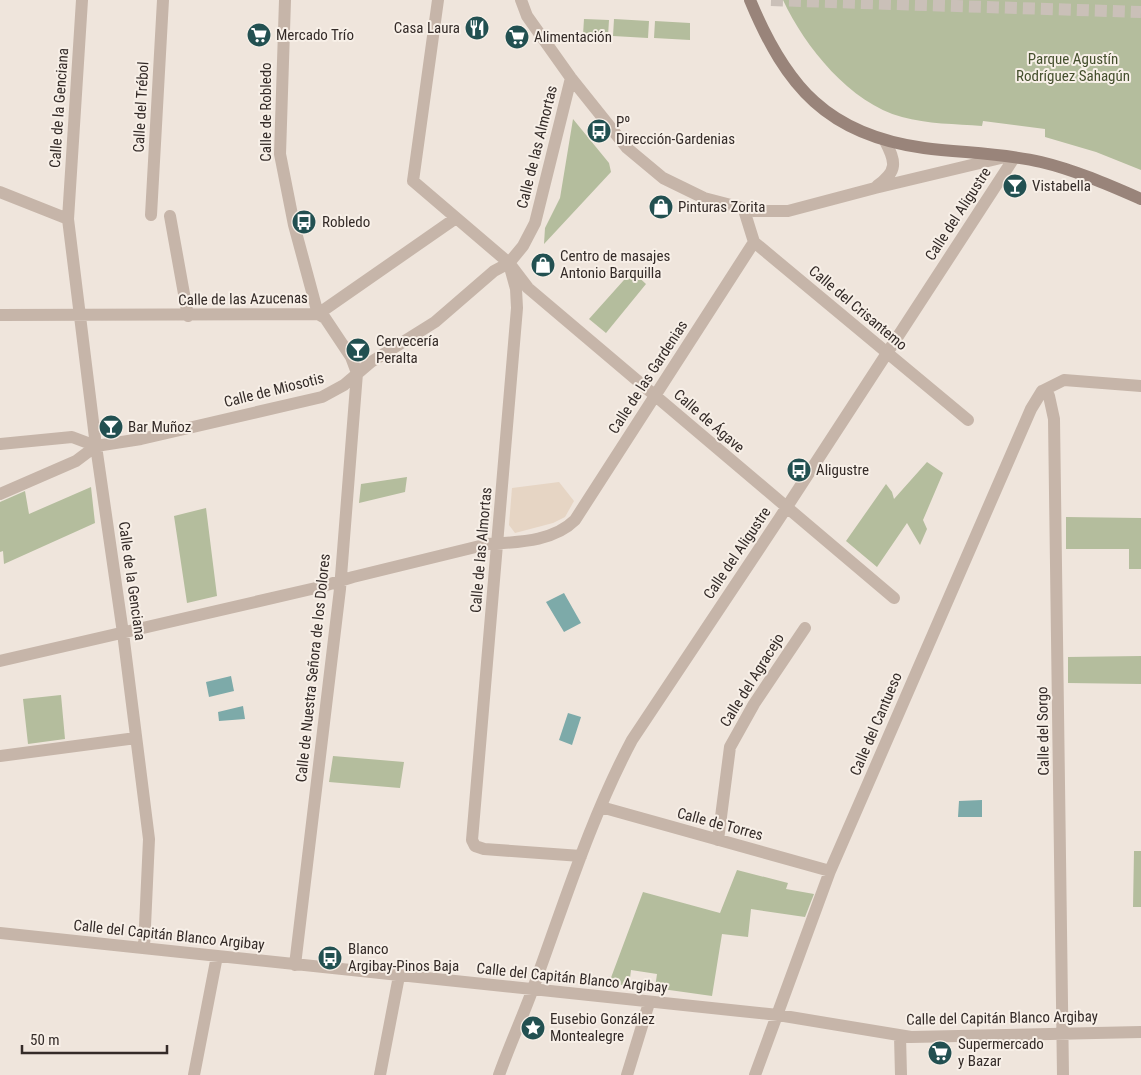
<svg xmlns="http://www.w3.org/2000/svg" width="1141" height="1075" viewBox="0 0 1141 1075" font-family="'Roboto Condensed',sans-serif">
  <rect width="100%" height="100%" fill="#efe5dc"/>
  <!-- green -->
  <path fill="#b4bd9d" d="M783,0H1141V170L1096,152L1045,137V129L983,121L982,126C956,124 927,124 902,117C850,103 805,47 783,0Z
    M584,19L609,20L608,36L583,35Z
    M614,19L649,21L648,38L613,36Z
    M655,21L690,23V40L654,38Z
    M573,119L609,163L611,172L544,244L545,228L560,198Z
    M632,271L646,284L606,333L589,319Z
    M927,462L943,473L923,520L927,529L920,545L907,523L877,567L846,541L886,484L892,492L894,499Z
    M407,477L405,492L359,503L361,484Z
    M91,487L95,523L4,564L3,551L0,552V502L25,491L29,514Z
    M206,508L217,596L187,603L174,516Z
    M1066,517L1141,518V569H1129V549H1066Z
    M1141,656V684L1068,683V657Z
    M61,695L65,739L28,744L23,699Z
    M333,756L404,762L400,788L329,782Z
    M1134,851H1141V907H1133Z
    M737,870L788,883L786,889L814,894L805,917L751,909L748,937L722,934L712,996L655,988L657,974L631,970L629,986L609,983L643,892L720,913Z"/>
  <!-- plaza -->
  <path fill="#e6d5c4" d="M559,482L574,501L565,517L553,523L515,533L509,525L512,488Z"/>
  <!-- water -->
  <path fill="#7daaa9" d="M564,593L581,623L564,632L546,602Z
    M231,676L234,691L209,697L206,682Z
    M243,706L245,719L219,721L218,712Z
    M568,713L581,717L572,745L559,740Z
    M982,800V817H958L959,801Z"/>
  <g fill="none" stroke-linecap="round" stroke-linejoin="round">
    <!-- secondary-tunnel -->
    <path stroke="#cac0b8" stroke-width="12" stroke-dasharray="12 6" stroke-linecap="butt" d="M771,0L1141,12"/>
    <!-- street -->
    <path stroke="#c6b5a9" stroke-width="12" d="M82,0L68,219L96,446L123,633L149,839L144,948
      M285,0L280,154L294,225L318,314L325,318L351,357L357,373L340,589L295,965
      M438,0L413,181L509,263L528,288L894,598
      M521,0L527,16L571,78L627,148L663,178L704,198L754,211H788L875,188L1005,157
      M877,186C898,171 896,162 885,141
      M0,192L68,219
      M744,210L754,242L968,420
      M151,215L163,0
      M170,216L188,316
      M511,271L516,289L517,308L472,840L475,846L484,849L581,856
      M0,315L318,314L456,218
      M1042,391L1049,396L1054,419L1063,1075
      M0,444L72,437L96,446
      M0,494L76,461L96,446L141,439L322,397L344,385L371,362L435,322L494,271L509,263L523,246L535,223L571,78
      M0,661L320,587L353,577L488,544C517,542 553,542 575,520L754,242
      M0,756L136,738
      M601,807L830,871
      M718,840L730,747L754,704L805,628
      M0,933L778,1015L911,1037L1141,1032
      M900,1036L901,1075
      M194,1075L217,956
      M380,1075L399,976
      M499,1075C510,1044 524,1014 535,983C565,901 591,817 632,740L779,519L1014,158
      M627,1075L649,1003
      M755,1075L830,871L1031,409L1042,391L1064,380L1141,386"/>
    <!-- secondary -->
    <path stroke="#99847a" stroke-width="12" d="M750,0C786,87 828,135 924,148C963,153 1003,153 1041,162C1075,170 1109,185 1141,199"/>
  </g>
  <!-- icons -->
  <defs>
    <symbol id="restaurant-disc" viewBox="-11 -11 22 22"><circle r="9.5" fill="#225051" stroke="#f7efe7"/><path d="M-5-6h1v4h1v-4h1v4h1v-4h1v5L-1.5 .5V6h-2V.5L-5-1ZM5-6V6H3V1.5H1.5Q1.5-4 5-6Z" fill="#fff"/></symbol>
    <symbol id="supermarket-disc" viewBox="-11 -11 22 22"><circle r="9.5" fill="#225051" stroke="#f7efe7"/><path d="M-6-5.5h2.5l.6 2H6L4.5 2H-2.5L-4.4-4H-6ZM-1.5 3.2a1.3 1.3 0 1 0 .1 0ZM3 3.2a1.3 1.3 0 1 0 .1 0Z" fill="#fff"/></symbol>
    <symbol id="bus-disc" viewBox="-11 -11 22 22"><circle r="9.5" fill="#225051" stroke="#f7efe7"/><path d="M-5-6H5V4H4V6H2V4H-2V6H-4V4H-5ZM-3.5-4V0h7V-4ZM-3.5 1.2v1.5H-2V1.2ZM2 1.2v1.5H3.5V1.2Z" fill="#fff"/></symbol>
    <symbol id="bar-disc" viewBox="-11 -11 22 22"><circle r="9.5" fill="#225051" stroke="#f7efe7"/><path d="M-6-5H6L.8 .8V4.5H3.5V6h-7V4.5H-.8V.8Z" fill="#fff"/></symbol>
    <symbol id="shop-disc" viewBox="-11 -11 22 22"><circle r="9.5" fill="#225051" stroke="#f7efe7"/><path d="M-5-2.5h2.3a2.7 3.5 0 0 1 5.4 0H5L5.5 6h-11ZM-1.5-2.5h3a1.5 2.3 0 0 0-3 0Z" fill="#fff"/></symbol>
    <symbol id="sight-disc" viewBox="-11 -11 22 22"><circle r="9.5" fill="#225051" stroke="#f7efe7"/><path d="M0-6L1.8-2.2L6-1.7L2.9 1.2L3.7 5.4L0 3.3L-3.7 5.4L-2.9 1.2L-6-1.7L-1.8-2.2Z" fill="#fff"/></symbol>
  </defs>
  <g fill-rule="evenodd">
    <use href="#restaurant-disc" x="463" y="14" width="28" height="28"/>
    <use href="#supermarket-disc" x="245" y="21" width="28" height="28"/>
    <use href="#supermarket-disc" x="503" y="23" width="28" height="28"/>
    <use href="#bus-disc" x="585" y="117" width="28" height="28"/>
    <use href="#bar-disc" x="1001" y="172" width="28" height="28"/>
    <use href="#shop-disc" x="647" y="193" width="28" height="28"/>
    <use href="#bus-disc" x="290" y="208" width="28" height="28"/>
    <use href="#shop-disc" x="529" y="251" width="28" height="28"/>
    <use href="#bar-disc" x="344" y="336" width="28" height="28"/>
    <use href="#bar-disc" x="97" y="413" width="28" height="28"/>
    <use href="#bus-disc" x="785" y="456" width="28" height="28"/>
    <use href="#bus-disc" x="316" y="944" width="28" height="28"/>
    <use href="#sight-disc" x="519" y="1014" width="28" height="28"/>
    <use href="#supermarket-disc" x="926" y="1039" width="28" height="28"/>
  </g>
  <g text-anchor="middle" dominant-baseline="central" stroke-width="4" stroke-linejoin="round" paint-order="stroke">
    <!-- poi labels -->
    <g font-size="15" fill="#342b28" stroke="#f7efe7" text-anchor="start">
      <text x="460" y="28" text-anchor="end">Casa Laura</text>
      <text x="276" y="35">Mercado Trío</text>
      <text x="534" y="37">Alimentación</text>
      <text x="616" y="122">Pº<tspan x="616" dy="17">Dirección-Gardenias</tspan></text>
      <text x="1032" y="186">Vistabella</text>
      <text x="678" y="207">Pinturas Zorita</text>
      <text x="322" y="222">Robledo</text>
      <text x="560" y="256">Centro de masajes<tspan x="560" dy="17">Antonio Barquilla</tspan></text>
      <text x="376" y="341">Cervecería<tspan x="376" dy="17">Peralta</tspan></text>
      <text x="128" y="427">Bar Muñoz</text>
      <text x="816" y="470">Aligustre</text>
      <text x="348" y="949">Blanco<tspan x="348" dy="17">Argibay-Pinos Baja</tspan></text>
      <text x="550" y="1019">Eusebio González<tspan x="550" dy="17">Montealegre</tspan></text>
      <text x="958" y="1044">Supermercado<tspan x="958" dy="17">y Bazar</tspan></text>
    </g>
    <!-- park labels -->
    <g font-size="15" fill="#45502e" stroke="#f7efe7">
      <text x="1073" y="59">Parque Agustín<tspan x="1073" dy="17">Rodríguez Sahagún</tspan></text>
    </g>
    <!-- street labels -->
    <g font-size="15" fill="#342b28" stroke="#f7efe7">
      <text transform="translate(141 107) rotate(-87)">Calle del Trébol</text>
      <text transform="translate(59 108) rotate(-86)">Calle de la Genciana</text>
      <text transform="translate(266 112) rotate(-90)">Calle de Robledo</text>
      <text transform="translate(537 147) rotate(-76)">Calle de las Almortas</text>
      <text transform="translate(958 214) rotate(-57)">Calle del Aligustre</text>
      <text transform="translate(243 299) rotate(-1)">Calle de las Azucenas</text>
      <text transform="translate(858 308) rotate(40)">Calle del Crisantemo</text>
      <text transform="translate(648 377) rotate(-57)">Calle de las Gardenias</text>
      <text transform="translate(274 390) rotate(-14)">Calle de Miosotis</text>
      <text transform="translate(709 421) rotate(41)">Calle de Ágave</text>
      <text transform="translate(481 550) rotate(-85)">Calle de las Almortas</text>
      <text transform="translate(737 553) rotate(-56)">Calle del Aligustre</text>
      <text transform="translate(132 581) rotate(82)">Calle de la Genciana</text>
      <text transform="translate(313 668) rotate(-84)">Calle de Nuestra Señora de los Dolores</text>
      <text transform="translate(752 680) rotate(-58)">Calle del Agracejo</text>
      <text transform="translate(876 724) rotate(-67)">Calle del Cantueso</text>
      <text transform="translate(1043 731) rotate(-91)">Calle del Sorgo</text>
      <text transform="translate(720 824) rotate(15)">Calle de Torres</text>
      <text transform="translate(169 935) rotate(6)">Calle del Capitán Blanco Argibay</text>
      <text transform="translate(572 978) rotate(6)">Calle del Capitán Blanco Argibay</text>
      <text transform="translate(1002 1018) rotate(-1)">Calle del Capitán Blanco Argibay</text>
    </g>
  </g>
  <!-- scale -->
  <path d="M22 1045v8h145v-8" fill="none" stroke="#342b28" stroke-width="2.5"/>
  <text x="30" y="1045" font-size="15" fill="#342b28" stroke="#f7efe7" stroke-width="4" paint-order="stroke">50 m</text>
</svg>
